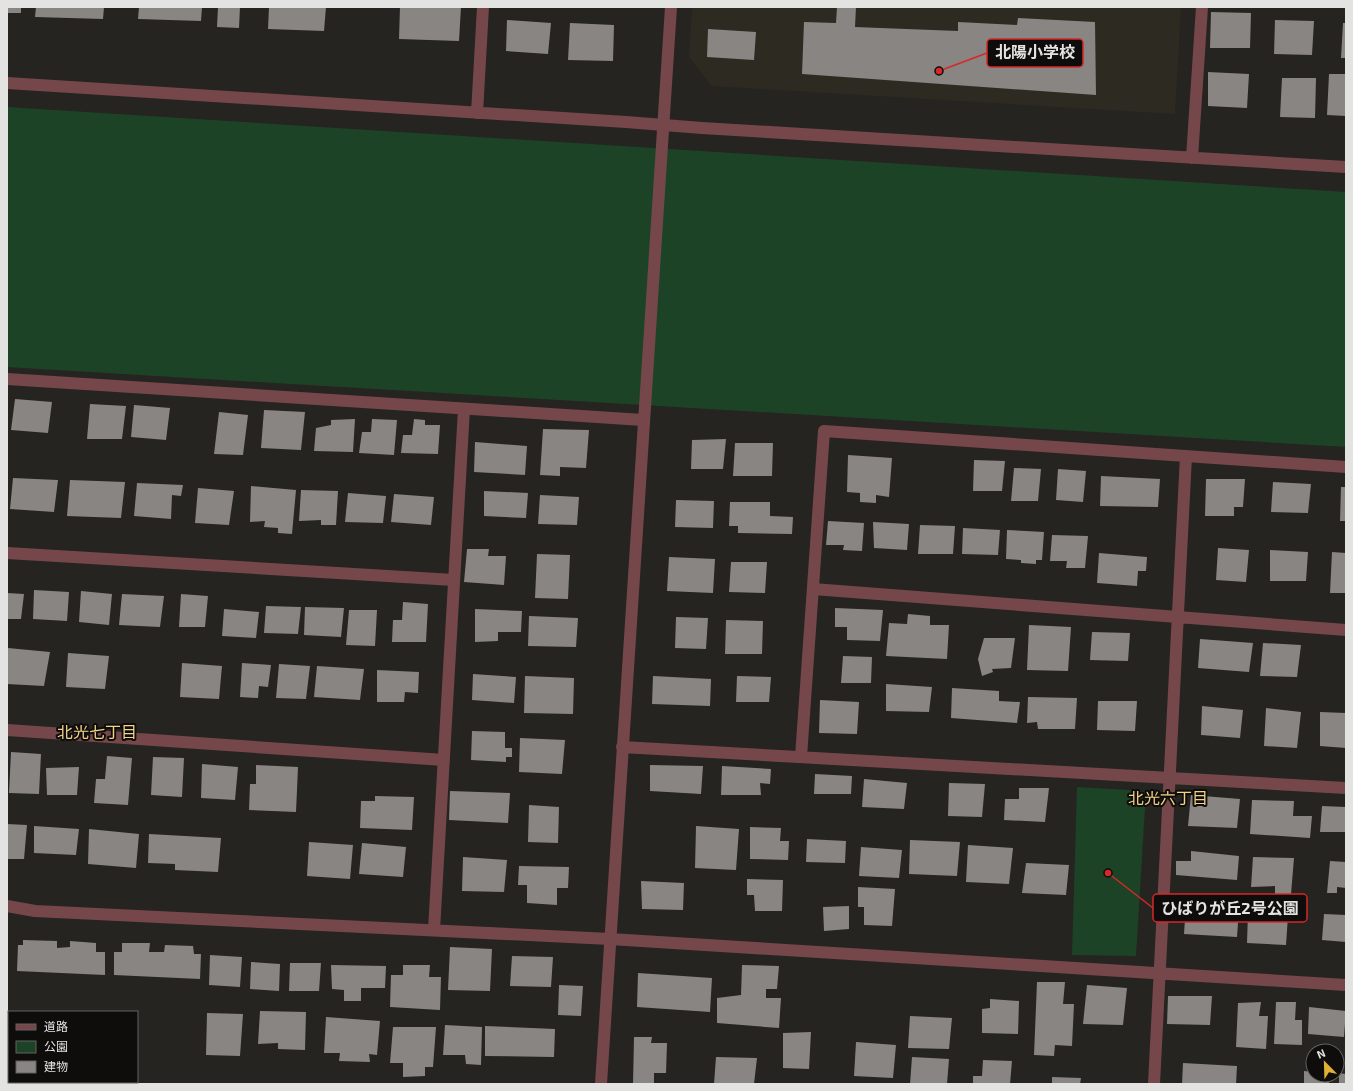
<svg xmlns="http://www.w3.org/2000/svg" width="1353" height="1091" viewBox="0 0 1353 1091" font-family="'Exo 2','Noto Sans JP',sans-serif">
  <rect width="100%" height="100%" fill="#252421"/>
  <!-- built -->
  <path fill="#2d2a21" d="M692,7H1181L1175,114L712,86L689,57Z"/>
  <!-- green -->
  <path fill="#1d4326" d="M7,107L1346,192V447L7,367Z
    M1077,787L1146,791L1136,956L1072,955Z"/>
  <!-- building -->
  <path fill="#898583" d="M7,7H21V13H7Z
    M36,7H104L103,19L35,17Z
    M139,7H202L201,21L138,19Z
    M218,7H240L239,28L217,27Z
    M269,7H326L324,31L268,29Z
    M400,7H461L459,41L399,39Z
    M837,7H856L855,27L958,31V22L1017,25L1018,18L1095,22L1096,95L802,74L804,22L836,23Z
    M1211,12L1251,13L1250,48H1210Z
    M507,20L551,23L548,54L506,51Z
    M1275,20L1314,21L1312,55L1274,54Z
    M570,23L614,25L613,61L568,60Z
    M1343,23H1346V58H1341Z
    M708,29L756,32L754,60L707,57Z
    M1208,72L1249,74L1247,108L1208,106Z
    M1329,74H1346V116L1327,115Z
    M1282,78H1316L1315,118L1280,117Z
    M15,399L52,402L48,433L11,430Z
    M90,404L126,406L122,439H87Z
    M134,405L170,408L166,440L131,437Z
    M264,410L305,412L301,450L261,448Z
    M219,412L248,415L243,455L214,454Z
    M355,419L353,452L314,451L316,428L331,425V420Z
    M372,419L397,420L394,455L359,453L362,432H371Z
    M414,419L425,420V425H440L438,454L401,453L403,435H412Z
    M543,429L589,430L586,468L560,467V476L540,475Z
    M726,439L723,469H691L692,440Z
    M475,442L527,446L525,475L474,472Z
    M735,443H773L772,476H733Z
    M848,455L892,458L889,497L876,495V503L860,502V493L847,492Z
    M974,460L1005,461L1002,491H973Z
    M1014,468L1041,469L1038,501H1011Z
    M1058,469L1086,471L1083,502L1056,500Z
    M1101,476L1160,479L1158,507L1100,506Z
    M13,478L58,480L54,512L10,509Z
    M1206,479H1245L1243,507H1234V516H1205Z
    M70,480L125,482L121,518L67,516Z
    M1273,482L1311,484L1308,513L1271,512Z
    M137,483L183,485L181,496L172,495L171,519L134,516Z
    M251,486L296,490L292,534L278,533V528L264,527L265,521L250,522Z
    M1341,487H1346V521H1340Z
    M198,488L234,491L229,525L195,523Z
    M301,490L338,491L336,525H321V520L299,521Z
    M484,491L528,493L526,518L484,516Z
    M348,493L386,496L383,523L345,522Z
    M394,494L434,497L431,525L391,522Z
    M540,495L579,497L577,525L538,524Z
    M676,500L714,501L713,528L675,527Z
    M730,502H770V516L793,517L792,534L738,533V526H729Z
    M828,521L864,523L862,551L843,550L844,545H826Z
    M873,522L909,524L907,550L874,548Z
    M920,525L955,526L953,554H918Z
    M963,528L1000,530L998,555L962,554Z
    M1007,530L1044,532L1042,560H1036V564L1021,563V560L1006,559Z
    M1052,535L1088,536L1085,568H1066L1067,561H1050Z
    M1218,548L1249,550L1246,582L1216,580Z
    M467,549H489L488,556H506L504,585L464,582Z
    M1270,550L1308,552L1306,581H1270Z
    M1332,552L1346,553V593H1330Z
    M1099,553L1147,557L1146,571H1138L1137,586L1097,583Z
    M537,554L570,555L568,599L535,598Z
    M669,557L715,559L713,593L667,591Z
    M731,562H767L765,593L729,592Z
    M34,590L69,592L67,621L33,619Z
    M81,591L112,594L109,625L79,622Z
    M7,593L24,594L21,619H7Z
    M122,594L164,596L160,627L119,625Z
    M181,594L208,596L205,627H179Z
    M403,602L428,604L426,642H392L393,620H402Z
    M266,606L301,607L298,634L264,633Z
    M305,607L344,608L341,637L304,635Z
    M835,608L883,610L880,641L847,640V627H835Z
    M224,609L259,612L256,638L222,636Z
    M475,609L522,611L521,632H498V641L475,642Z
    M349,610H377L375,646L346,645Z
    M908,614L930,616V625H949L947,659L886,656L889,623L907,624Z
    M529,616L578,618L576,647L528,646Z
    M676,617L708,618L706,649L675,648Z
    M726,620L763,621L762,654H725Z
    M1029,625L1071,627L1068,671L1027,670Z
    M1092,632L1130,633L1128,661L1090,660Z
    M984,638H1015L1011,668L992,669L993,672L982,676L978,659Z
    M1200,639L1253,643L1249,672L1198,668Z
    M1263,643L1301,645L1297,677L1260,676Z
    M8,648L50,652L44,686L7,684Z
    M68,653L109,656L105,689L66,687Z
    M843,656L872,657L871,683H841Z
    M182,663L222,666L219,699L180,697Z
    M242,663L271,665L268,687L259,686L258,698L240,697Z
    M279,664L310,666L306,699L276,698Z
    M317,666L364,669L360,700L314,697Z
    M377,670L419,672L418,693L405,692L404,702H377Z
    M473,674L516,677L514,703L472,700Z
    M525,676L574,678L573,714L524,713Z
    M653,676L711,679L710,706L652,704Z
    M737,676L771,677L769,702H736Z
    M886,684L932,687L929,712L886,711Z
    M952,688L999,691V701L1020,702L1017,723L951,718Z
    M1028,697L1077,698L1075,729H1038L1037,722L1027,723Z
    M820,700L859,702L857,734L819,733Z
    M1098,701H1137L1135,731L1097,730Z
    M1202,706L1243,710L1240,738L1201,735Z
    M1266,708L1301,712L1297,748L1264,746Z
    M1320,712L1346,713V748L1320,746Z
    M472,731L505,732V748H512V757H506V762L471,760Z
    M520,738L565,740L562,774L519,772Z
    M11,752L41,754L39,794L9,793Z
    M107,756L132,758L128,805L94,803L96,779H105Z
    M153,757L184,758L182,797L151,795Z
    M202,764L238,767L235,800L201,798Z
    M256,765L298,767L296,812L249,810L250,784H256Z
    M650,765L703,766L701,794L650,791Z
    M722,766L771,769L770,784L760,783L761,795H721Z
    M79,767L77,795H47L46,768Z
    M815,774L852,776L851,794H814Z
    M864,779L907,783L904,809L862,807Z
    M949,783L985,784L982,817L948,816Z
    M1019,788H1049L1045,822L1004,820L1005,799H1019Z
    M450,791L510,793L508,823L449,820Z
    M1191,795L1240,799L1237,828L1188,826Z
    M375,796L414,797L412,830L360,828L361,801H375Z
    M1252,800L1294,801L1293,816H1312L1310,838L1250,834Z
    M529,805L559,807L558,843L528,842Z
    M1322,806L1346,807V832H1320Z
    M7,824L27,825L24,859H7Z
    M34,826L79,829L76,855L34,853Z
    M696,826L739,829L736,870L695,868Z
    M750,827L781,828L780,841H789L788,860L750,859Z
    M89,829L139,834L136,868L88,864Z
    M149,834L221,838L218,872L175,870V864L148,863Z
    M807,839L846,841L845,863L806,862Z
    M910,840L960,842L957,876L909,874Z
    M309,842L353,845L350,879L307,876Z
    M362,843L406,847L403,877L359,874Z
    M968,845L1013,848L1009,884L966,882Z
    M861,847L902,850L899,878L859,876Z
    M1191,851L1239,856L1237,880L1176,875V861H1191Z
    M463,857L507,860L504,892L462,891Z
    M1253,857L1294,858L1291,894H1275V886L1251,887Z
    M1330,861L1346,862V888L1337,887V893H1327Z
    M1026,863L1069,865L1066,895L1022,893Z
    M519,866L569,867L568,888H557V905L527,903V885H518Z
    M747,879L783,880L782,911H755L754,895H747Z
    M641,881L684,883L683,910L642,909Z
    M858,887L895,889L892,926L864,925V907H858Z
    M1186,904L1239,909L1237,937L1184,934Z
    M849,906V929L824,931L823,907Z
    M1248,913L1288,916L1286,945L1247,943Z
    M1324,914L1346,915V942L1322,940Z
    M23,940L57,941V948L70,947V941L96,943V952H105V975L17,971L18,945H23Z
    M122,943H150L149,952H164L165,945L193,946L194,954H201L200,979L114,975V952H122Z
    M450,947L492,949L490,991L448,990Z
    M210,955L242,957L240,987L209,985Z
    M512,956L553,957L551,987L510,986Z
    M251,962L280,964L279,991L250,989Z
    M290,963H321L319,991H289Z
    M331,965L386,966L385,988H361V1001H344V990L332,989Z
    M403,965H430L429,977H441L440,1010L390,1007L391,975H403Z
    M742,965L779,966L777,989H766V998H781L779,1028L717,1023V998L741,995Z
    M638,973L712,978L710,1012L637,1007Z
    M1037,982H1065L1063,1004H1074L1072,1046L1055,1045L1054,1056L1034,1055Z
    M559,985L583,986L581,1016L558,1015Z
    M1087,985L1127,988L1123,1025L1083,1024Z
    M1168,996H1212L1210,1025L1167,1024Z
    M990,999L1019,1001L1018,1034L982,1033V1009L990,1008Z
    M1261,1002L1259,1016H1268L1266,1049L1236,1047L1238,1003Z
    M1276,1002H1296L1295,1020H1302V1045L1274,1044Z
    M1309,1007L1346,1011L1344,1037L1308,1034Z
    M260,1011L306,1012L305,1050L278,1049V1043L258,1044Z
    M207,1013L243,1014L240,1056L206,1055Z
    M910,1016L952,1018L949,1049L908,1048Z
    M326,1017L380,1021L377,1055L369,1054L370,1062L339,1061L340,1053H324Z
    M445,1025L482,1027L481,1065L466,1064L465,1055H443Z
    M485,1026L555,1029L554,1057L485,1056Z
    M393,1027H436L433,1067H425V1076L403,1077V1063H390Z
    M811,1032L809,1069L783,1068V1033Z
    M634,1037H652L651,1043H667L666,1073H654V1084H633Z
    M856,1042L896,1045L893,1078L854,1076Z
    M716,1057L757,1058L754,1084H714Z
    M912,1057L949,1059L947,1084H910Z
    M983,1060L1012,1061L1010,1084H973V1076H982Z
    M1183,1063L1237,1066L1236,1084H1182Z
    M1304,1071L1313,1072V1075H1329V1084H1304Z
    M1339,1073L1346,1074V1084H1339Z
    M1052,1077L1081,1078L1080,1084H1052Z"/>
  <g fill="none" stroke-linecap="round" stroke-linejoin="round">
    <!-- minor -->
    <path stroke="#76474a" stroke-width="12" d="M7,83L626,122L702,128L1346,167
      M477,113L483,7
      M1192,158L1202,7
      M7,379L643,420
      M7,553L454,580
      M813,589L1346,630
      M7,730L444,760
      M622,747L1346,788
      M801,757L824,431L1346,467
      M7,906L35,911L610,939L1346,985
      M434,930L464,409
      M7,1054L9,1055
      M68,1082L72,1084
      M601,1084L671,7
      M1154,1084L1186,456"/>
  </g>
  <g text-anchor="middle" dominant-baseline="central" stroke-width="4" stroke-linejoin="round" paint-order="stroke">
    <!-- neighbourhood labels -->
    <g font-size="16" fill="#f2d388" stroke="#0e0d0c">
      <text x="97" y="731">北光七丁目</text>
      <text x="1168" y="797">北光六丁目</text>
    </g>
  </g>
  <!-- callouts -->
  <path fill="none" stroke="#d62828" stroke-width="1.5" d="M939 71L987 53M1108 873L1153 908"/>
  <g fill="#d62828" stroke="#0e0d0c" stroke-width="1.5">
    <circle cx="939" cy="71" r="4"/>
    <circle cx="1108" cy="873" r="4"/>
  </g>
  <g fill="#0e0d0c" stroke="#d62828" stroke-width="1.5">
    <rect x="987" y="39" width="96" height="28" rx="4"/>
    <rect x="1153" y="894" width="154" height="28" rx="4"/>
  </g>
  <g font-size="16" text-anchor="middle" font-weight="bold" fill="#e3e3e1">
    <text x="1035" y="58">北陽小学校</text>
    <text x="1230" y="914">ひばりが丘2号公園</text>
  </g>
  <!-- border -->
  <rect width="1353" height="1091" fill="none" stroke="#e3e3e1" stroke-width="16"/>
  <!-- legend -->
  <rect x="8" y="1011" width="130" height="72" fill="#0e0d0c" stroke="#636361"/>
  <rect x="16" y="1024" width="20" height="6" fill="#76474a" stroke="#636361"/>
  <text x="44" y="1031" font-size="12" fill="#e3e3e1">道路</text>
  <rect x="16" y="1041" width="20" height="12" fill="#1d4326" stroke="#636361"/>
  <text x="44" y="1051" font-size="12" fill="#e3e3e1">公園</text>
  <rect x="16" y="1061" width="20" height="12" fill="#898583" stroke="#636361"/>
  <text x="44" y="1071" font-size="12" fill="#e3e3e1">建物</text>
  <!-- north arrow -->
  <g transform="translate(1325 1063) rotate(337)"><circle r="19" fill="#0e0d0c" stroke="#636361"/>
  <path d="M0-3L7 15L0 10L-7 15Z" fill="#deb133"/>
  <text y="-6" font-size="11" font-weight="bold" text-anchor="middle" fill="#e3e3e1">N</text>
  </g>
</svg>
